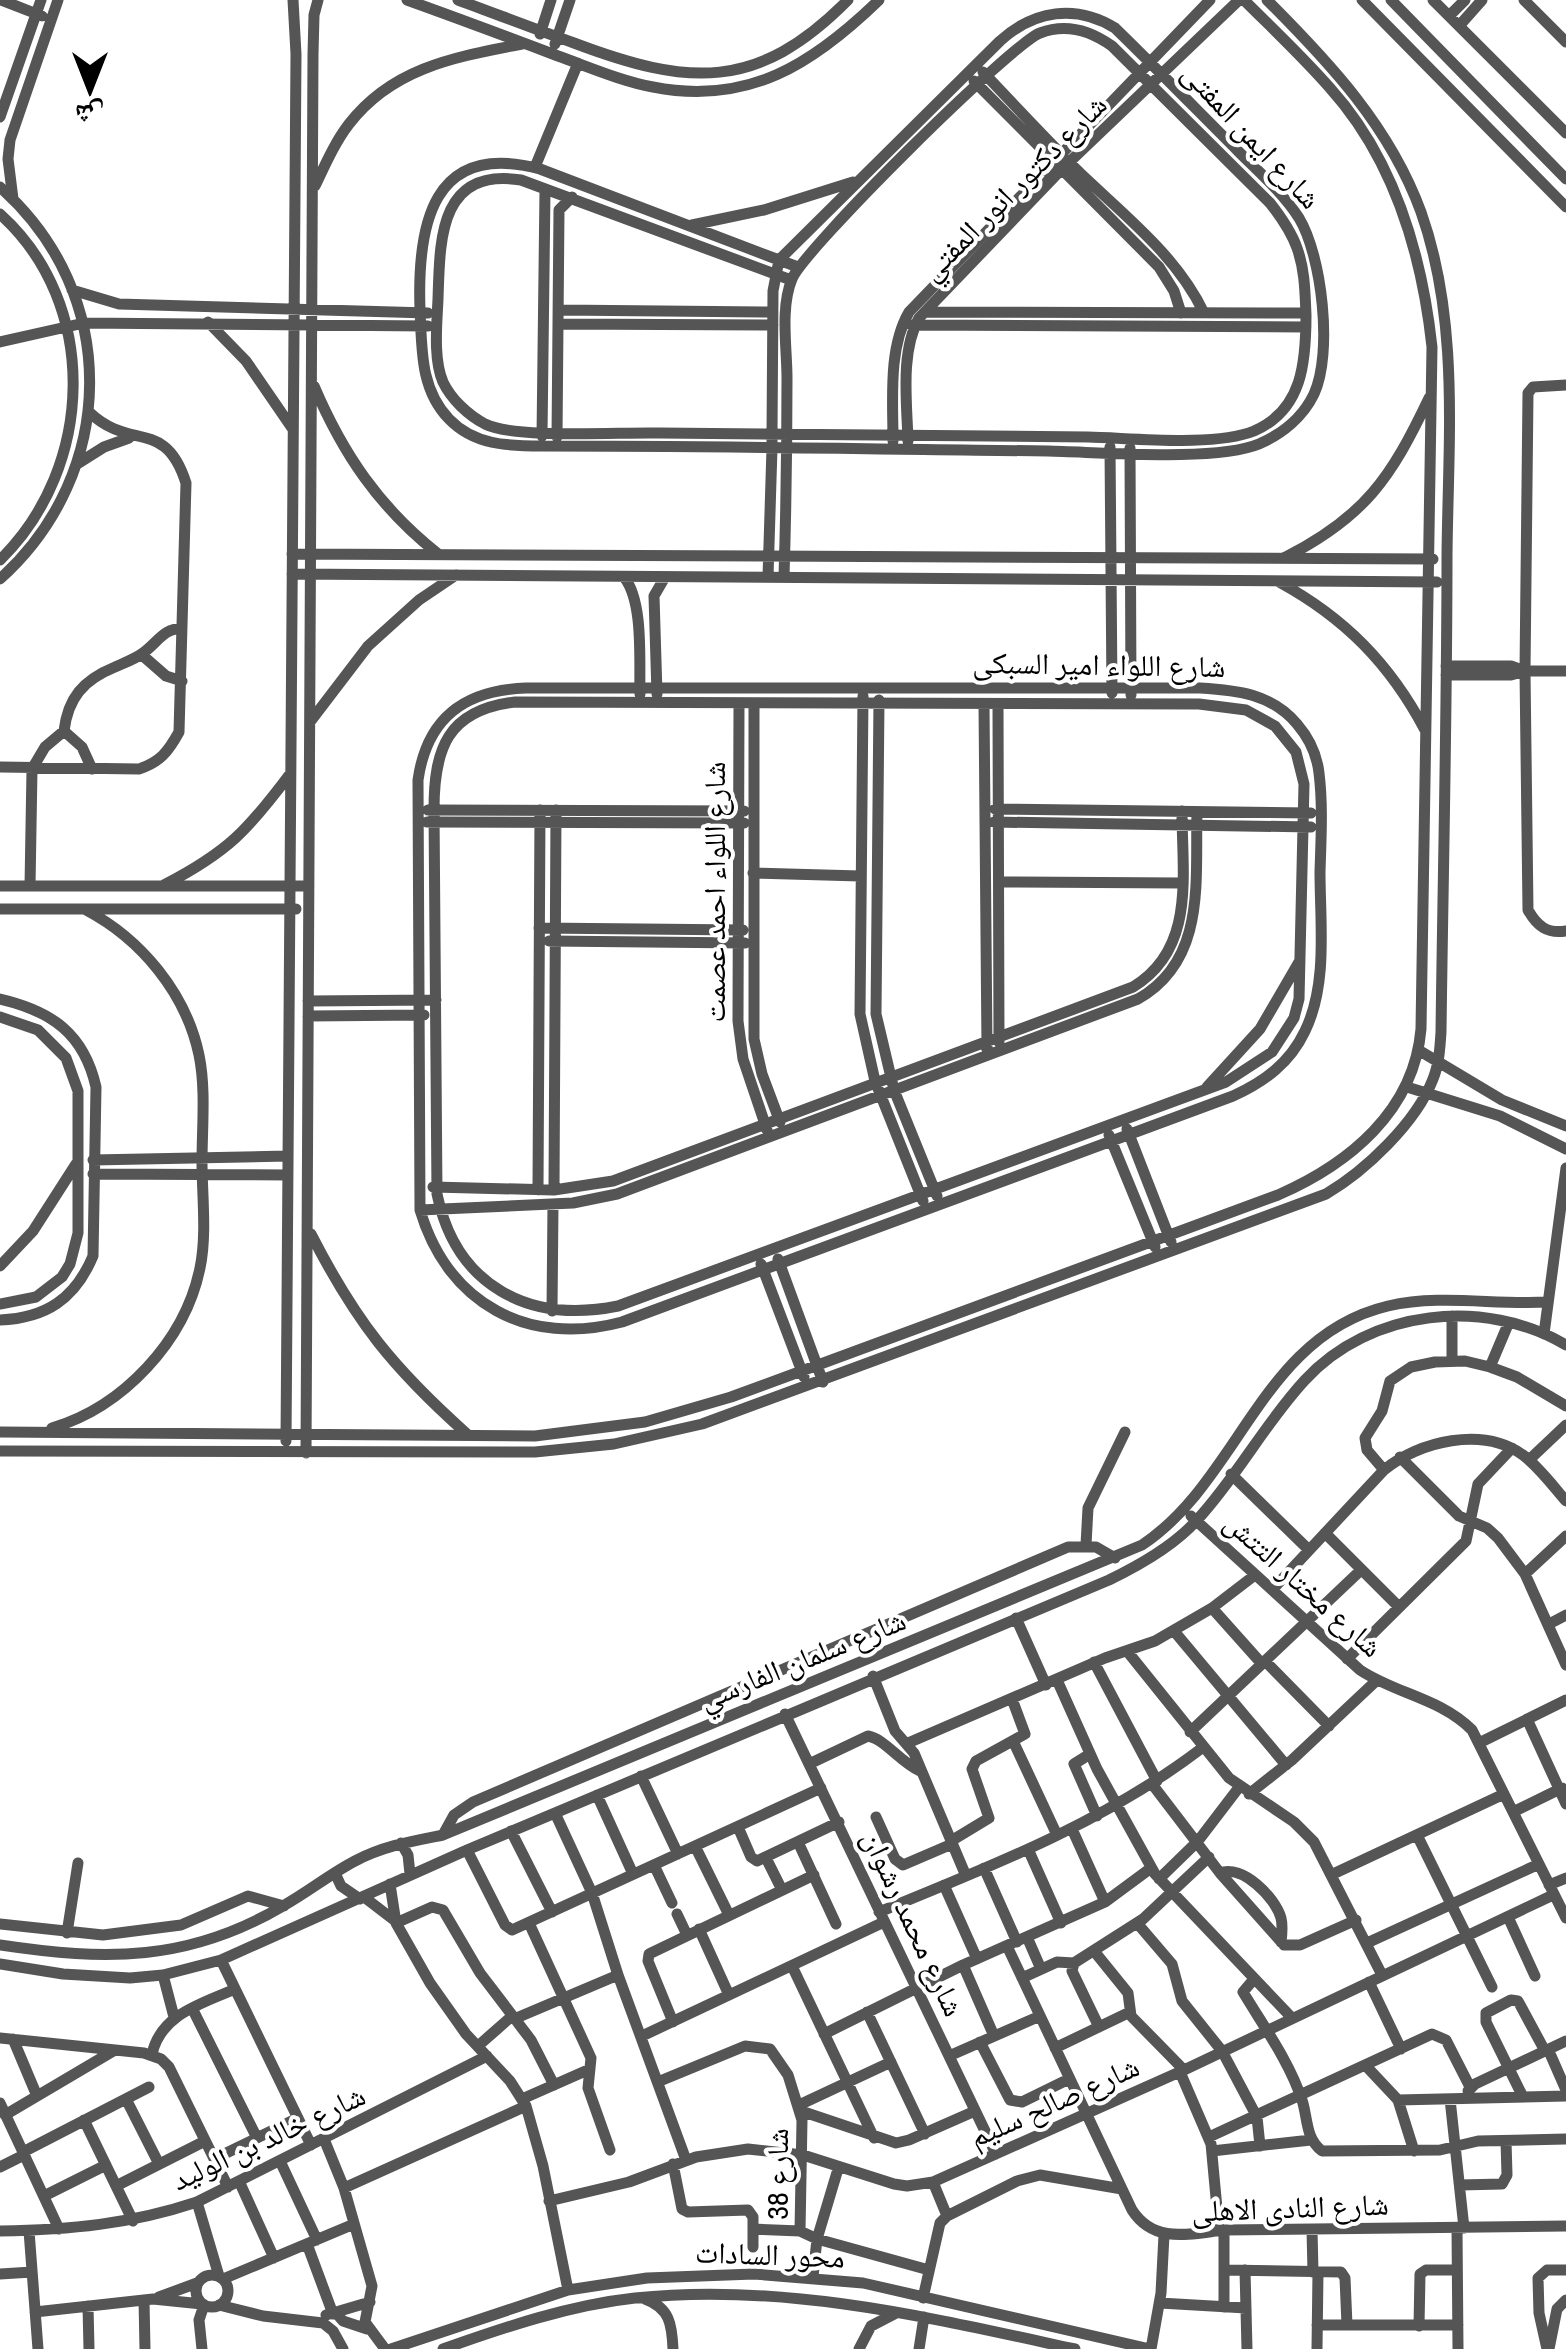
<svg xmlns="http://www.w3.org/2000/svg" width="1566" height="2349" viewBox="0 0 1566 2349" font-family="'Archivo Narrow','Noto Naskh Arabic',sans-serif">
  <rect width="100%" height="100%" fill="#fff"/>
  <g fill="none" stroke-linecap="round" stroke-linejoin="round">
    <!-- minor -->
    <path stroke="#555" stroke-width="11" d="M1,0L42,16
      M407,0C457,18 508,37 558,56C589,67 621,81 653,87C749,106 814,63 879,0
      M458,0C496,14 535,29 574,43C688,86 757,92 848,0
      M1362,0L1566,207
      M1391,0L1566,179
      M1433,0L1566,133
      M1524,0L1566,42
      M1449,16L1465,0
      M1459,26L1482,0
      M540,34L551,0
      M555,44L570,0
      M983,72C1015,106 1047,140 1080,173C1125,216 1177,256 1204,313
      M974,81L1159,267L1174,291L1181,313
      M0,117L41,0
      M535,167L578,63
      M315,186C325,165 335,142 349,124C393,67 456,57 522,44
      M0,187C121,294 118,473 0,579
      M13,199L8,159L10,140L58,0
      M0,214C100,304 95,467 0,560
      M692,225L764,210L853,182
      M72,290L119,304L428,313
      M560,310L773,312
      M925,312L1305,313
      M208,322L246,361L292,428
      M560,324L773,325
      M911,325L1306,327
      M0,342L84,323L428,326
      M1566,385L1533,387L1528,393L1525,671L1528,910C1537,926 1547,934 1566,931
      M314,386C343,454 379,507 437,553
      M542,436L545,190
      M557,437L559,210L572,197
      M893,441C893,400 888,348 909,312L1210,0
      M908,441C907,403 900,352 919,318L1060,171L1239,0
      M1110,447L1112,693
      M1130,448L1131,695
      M77,464L104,447L129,438
      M292,554L1433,559
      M1284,558C1365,517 1391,478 1429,398
      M292,574L1437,582
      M624,577C644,602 639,661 640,694
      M768,577L772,448V434L773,291L779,260L1000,41C1034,10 1076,4 1115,28C1157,69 1197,110 1238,151C1259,172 1283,193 1299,218C1322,256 1333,353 1314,394C1303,417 1282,434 1259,444C1215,462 1100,452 1048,451C880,449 711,446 542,446C507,446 474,445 449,419C420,389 422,349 420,310C417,225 432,140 540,169L779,260L798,267
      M784,577C786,511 787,445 787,378C787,348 780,308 792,279C803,250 1011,44 1040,33C1066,23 1091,31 1112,46L1270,203C1281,217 1291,231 1297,248C1305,270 1305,293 1306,315C1306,361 1303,410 1254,431C1214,447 1133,438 1088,437C945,436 801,434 657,433C619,432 515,439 485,424C468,415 451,399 443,382C433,359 437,323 438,299C440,242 438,167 521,180L791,280
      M1279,582C1345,618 1390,664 1425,730
      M142,655L166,676L182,681
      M1446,666H1511L1525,671
      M1446,675H1511L1525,671H1566
      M526,688H1200C1237,690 1272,694 1297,724C1309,738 1317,755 1319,773C1323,805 1321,839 1320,872C1320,923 1328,984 1305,1031C1290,1063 1264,1082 1233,1096L622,1322C528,1347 448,1304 420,1210L418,780C427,717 465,690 526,688Z
      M657,694L654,596L665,577
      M863,696L860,1014L875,1081L923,1201
      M879,700L876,1014L894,1090L937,1196
      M515,702L1199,704L1246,710L1275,726L1296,752L1304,784L1299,999L1294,1018L1272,1052L1226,1082L618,1306C529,1324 456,1286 437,1194L434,810C434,749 447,710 515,702Z
      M739,703L738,1021L743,1059L767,1130
      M754,703V1039L762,1074L780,1122
      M984,704L987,1050
      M998,704L999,1042
      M310,722L368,646L419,600L456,575
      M64,731L82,747L92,769
      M0,767L139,769C160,762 168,752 179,732L186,483C165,417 131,452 89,412
      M995,809L1311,813
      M428,810L744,811
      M427,822L744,823
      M994,822L1311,827
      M753,873L860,876
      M999,882L1182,883
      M164,885C228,852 248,830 290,774
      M0,886H308
      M30,886L32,769L45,747L64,731C68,698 83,680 115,667C124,663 135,659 143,653C158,642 163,629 182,628
      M0,909H296
      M539,928L743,930
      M549,941L745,943
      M0,999C52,1011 84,1034 96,1087L93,1256C75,1299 46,1318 0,1320
      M308,1001L436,1000
      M308,1016L424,1015
      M0,1017L38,1030L66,1058L78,1091V1233L70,1264L62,1277L36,1297L0,1304
      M1420,1051L1502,1100L1566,1126
      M1207,1087L1260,1029L1299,962
      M1407,1087L1500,1116L1566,1149
      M1127,1129L1171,1242
      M1109,1135L1155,1247
      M93,1160L288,1156
      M93,1174L287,1175
      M433,1187L554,1190L613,1181L1133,987C1196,949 1182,875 1182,811
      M538,1190L540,810
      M554,1190L556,810
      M420,1210L573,1203L617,1194L1138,999C1207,960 1195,880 1197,812
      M311,1234C356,1322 393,1368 467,1434
      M778,1259L823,1382
      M761,1264L804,1377
      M0,1266L33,1231L76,1164
      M552,1311L553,1204
      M1544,1334L1566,1168
      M1452,1361V1316
      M1490,1367L1509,1322
      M52,1428C123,1407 185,1341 200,1268C207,1235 202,1195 202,1162C202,1127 206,1089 199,1055C186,993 141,939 86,910
      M0,1432L535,1436L645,1422L731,1397L1278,1195C1349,1164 1414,1111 1421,1029L1432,347C1422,255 1394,159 1330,88C1303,57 1273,29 1244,0
      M286,1441L296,54L293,0
      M0,1451L535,1452L614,1444L702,1424L1326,1194C1365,1171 1416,1123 1433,1079C1439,1064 1440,1048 1441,1032C1443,874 1447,715 1447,556C1448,442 1460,322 1421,212C1390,127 1330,63 1267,0
      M306,1453L313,54L314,15L318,0
      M1400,1457L1459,1516L1487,1528L1498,1538L1525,1574L1566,1665
      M1529,1460L1566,1425
      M1384,1470L1367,1450L1365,1438L1382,1411L1390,1381L1411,1367L1435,1362L1465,1361L1490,1367L1517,1377L1566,1406
      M1231,1474L1309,1550
      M1191,1516L1360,1670C1396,1694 1440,1698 1472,1730L1566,1918
      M1325,1533L1399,1607
      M1086,1545L1088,1508L1125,1432
      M1525,1574L1566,1536
      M1272,1590L1384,1470C1419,1441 1483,1426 1523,1455C1539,1467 1553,1486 1566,1501
      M1212,1608L1262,1664
      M1016,1618L1046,1685
      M1549,1624L1566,1615
      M1174,1631L1286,1765
      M1127,1651L1229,1778L1294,1822L1314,1842L1382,1975
      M1347,1659L1466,1541L1478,1484L1512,1448
      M1265,1661L1329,1726
      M1094,1662L1157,1781
      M873,1676L895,1731L914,1753L966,1876
      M1057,1680L1097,1769L1155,1874L1292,2018
      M785,1714L996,2154
      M1527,1719L1566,1804
      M1190,1732L1361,1570
      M1481,1742L1566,1700
      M908,1743L1105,1658L1155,1641L1212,1608L1255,1575
      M1014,1743L1057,1835
      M1090,1754L1074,1764L1097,1816
      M809,1764L868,1736C885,1739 900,1762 920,1771
      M641,1776L678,1854
      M1152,1784L1220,1873L1284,1945H1300L1356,1920
      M1249,1794L1292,1760L1376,1681
      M597,1795L633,1874
      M1513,1812L1562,1788
      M555,1813L592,1893L618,1975L686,2160
      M876,1817L895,1859L903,1865L952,1844
      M738,1827L751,1857L757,1861L839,1822
      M1072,1829L1105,1902
      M511,1831L552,1912
      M443,1835L454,1815L473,1802L1068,1547H1096L1115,1558
      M1417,1835L1492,1987
      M951,1841L989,1818L972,1769L976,1761L1025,1734L1012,1699
      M798,1842L836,1924
      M401,1843L408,1855L410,1874
      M695,1846L729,1915
      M1028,1849L1061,1923
      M467,1850L505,1925L512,1930L821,1788
      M766,1858L782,1890
      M654,1865L672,1903
      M984,1868L1017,1942
      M335,1873L341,1886L360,1899
      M1220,1873C1242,1864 1275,1897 1281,1918C1283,1926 1282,1934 1281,1942
      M1333,1874L1504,1794
      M1159,1879L1198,1841L1240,1786
      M390,1884L396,1923L430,1983L466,2034L510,2081L526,2106L543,2166L568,2290
      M944,1885L977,1959
      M1549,1885L1566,1878
      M364,1897L394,1920
      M879,1912C992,1866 1105,1822 1202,1748
      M677,1914L687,1935
      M1508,1917L1535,1976
      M396,1923L432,1907L443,1910L480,1973L531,2040L554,2085
      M529,1923L591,2058L588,2088L610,2150
      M1137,1923L1172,1964L1182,2001L1222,2051L1257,2117L1260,2146
      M0,1924L103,1935L181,1925L248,1896L284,1906
      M699,1929L729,1995
      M67,1933L78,1863
      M1027,1937L1041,1969
      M1367,1943L1539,1864
      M0,1945C106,1961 188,1962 283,1906C308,1892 330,1874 355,1861C383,1846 413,1841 443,1835L1142,1545C1240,1480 1261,1336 1388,1306C1441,1294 1493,1305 1547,1302
      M1007,1946L1132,2210C1154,2244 1189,2234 1224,2230L1566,2226
      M1094,1951L1128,1993L1131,2016L1184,2070
      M221,1960L311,2145
      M0,1964L63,1974L130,1978L163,1975L221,1960L467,1850L1109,1580C1140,1565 1174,1546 1197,1520C1237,1477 1265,1423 1305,1380C1370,1309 1485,1297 1566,1345
      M963,1965L994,2036
      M792,1966L874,2138
      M163,1975L174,2017
      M1022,1978L1057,1962L1074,1963
      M1254,1979L1243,1992C1264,2027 1289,2061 1302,2100C1308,2118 1305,2138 1322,2151L1440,2150L1478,2141L1566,2139
      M1369,1982L1401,2049
      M192,2008L257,2138
      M867,2012L925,2134
      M514,2019L618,1975
      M673,2022L648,1961L649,1954L814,1875
      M1099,2027L1072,1971L1074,1963L1143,1919L1209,1857
      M824,2034L963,1965L1105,1902L1151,1868
      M642,2036L884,1922
      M0,2038L144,2053L161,2059L169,2067L228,2187
      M13,2039L37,2096
      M980,2042L1010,2100L1022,2102L1069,2079
      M478,2046L512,2016
      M1055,2048L1130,2012
      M1548,2049L1566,2090
      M152,2054C161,2014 201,2004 235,1989
      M949,2056L1040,2016
      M1366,2066L1398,2100L1414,2151
      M1180,2072L1211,2144L1219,2230
      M660,2081L745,2046L770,2049L788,2075L802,2120L800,2231L817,2239L929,2270
      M1468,2091L1475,2084L1566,2041
      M1523,2097L1486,2022V2013L1511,2000L1518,2001L1545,2051
      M126,2099L159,2164
      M522,2099L590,2069
      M1450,2099L1464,2228
      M1398,2100L1566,2096
      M0,2103L59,2229
      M799,2105L891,2062
      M801,2111L896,2143L909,2140L975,2111
      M5,2115L115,2050
      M84,2120L133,2221
      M1209,2137L1432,2034L1446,2040L1470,2087
      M324,2139L344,2188L372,2286L365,2322L385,2349
      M1212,2151L1311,2140
      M23,2152L149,2087
      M214,2159L298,2118
      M280,2161L317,2240
      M673,2164L682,2209L688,2212L748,2210L753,2217V2247
      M0,2167L24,2155
      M239,2181L274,2258
      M933,2182L947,2216
      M1460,2185L1502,2184L1507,2175L1506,2141
      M116,2186L205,2141
      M344,2188L526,2106
      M44,2196L106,2165
      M549,2201L629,2182L696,2157L748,2149L803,2155L894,2184L907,2186L933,2182L1184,2070L1553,1895
      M197,2202L219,2276
      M1457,2228L1458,2349
      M753,2229L800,2231
      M1224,2230V2307
      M1312,2230L1313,2272
      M0,2231C69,2230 131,2224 197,2202L487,2056
      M29,2231L38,2349
      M307,2244L333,2314
      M1224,2270L1341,2272L1345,2278L1347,2325
      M1245,2270L1247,2349
      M0,2274L32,2272
      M196 2291a16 16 0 1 1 32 0a16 16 0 1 1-32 0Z
      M813,2277L817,2239L838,2169
      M223,2279L354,2224
      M159,2297L197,2283
      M923,2298L940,2223L947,2216L1017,2181L1040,2175L1122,2189
      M645,2299C670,2308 672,2325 673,2349
      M144,2300L145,2349
      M1160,2303L1246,2308
      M219,2305L263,2316L323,2323L333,2331L343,2349
      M88,2306L89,2349
      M35,2312L153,2299L202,2304
      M336,2313L343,2321L367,2329
      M326,2315L370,2302
      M1317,2325H1458
      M1419,2326L1420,2274L1426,2270H1457
      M202,2349L199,2320L204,2305
      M391,2349L568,2290L647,2278L754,2274L863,2283L1150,2349
      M443,2349C505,2327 570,2305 635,2298C783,2282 932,2318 1075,2349
      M859,2349L871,2326L896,2313
      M919,2349L924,2317
      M1151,2349L1161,2293L1164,2235
      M1317,2349L1318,2272
      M1547,2349L1539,2313L1538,2278L1547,2270H1566
      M1549,2349L1557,2309L1566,2300"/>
  </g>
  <g text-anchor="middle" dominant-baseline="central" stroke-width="8" stroke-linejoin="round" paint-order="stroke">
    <!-- street labels -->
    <g font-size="30" fill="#000" stroke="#fff">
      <text transform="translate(1252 135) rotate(47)">شارع ايمن المفتى</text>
      <text transform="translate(1013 187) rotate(-45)">شارع دكتور انور المفتي</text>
      <text transform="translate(1099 664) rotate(1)">شارع اللواء امير السبكى</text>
      <text transform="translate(714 892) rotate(-90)">شارع اللواء احمد عصمت</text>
      <text transform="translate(1304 1584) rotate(42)">شارع مختار التتش</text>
      <text transform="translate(802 1659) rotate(-22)">شارع سلمان الفارسي</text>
      <text transform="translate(914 1923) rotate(65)">شارع محمد رشوان</text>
      <text transform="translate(1054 2101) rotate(-24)">شارع صالح سليم</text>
      <text transform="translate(268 2137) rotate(-25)">شارع خالد بن الوليد</text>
      <text transform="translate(777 2174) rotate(-90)">شارع 38</text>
      <text transform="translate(1290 2207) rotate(-2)">شارع النادى الاهلى</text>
      <text transform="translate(770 2254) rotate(2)">محور السادات</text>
    </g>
  </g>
  <!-- north arrow -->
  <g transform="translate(90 90) rotate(180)" stroke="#ffffff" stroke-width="8" paint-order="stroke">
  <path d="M0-8L18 38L0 25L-18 38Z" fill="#000000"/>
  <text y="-15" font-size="28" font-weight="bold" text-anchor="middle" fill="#000000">ش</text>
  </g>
</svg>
